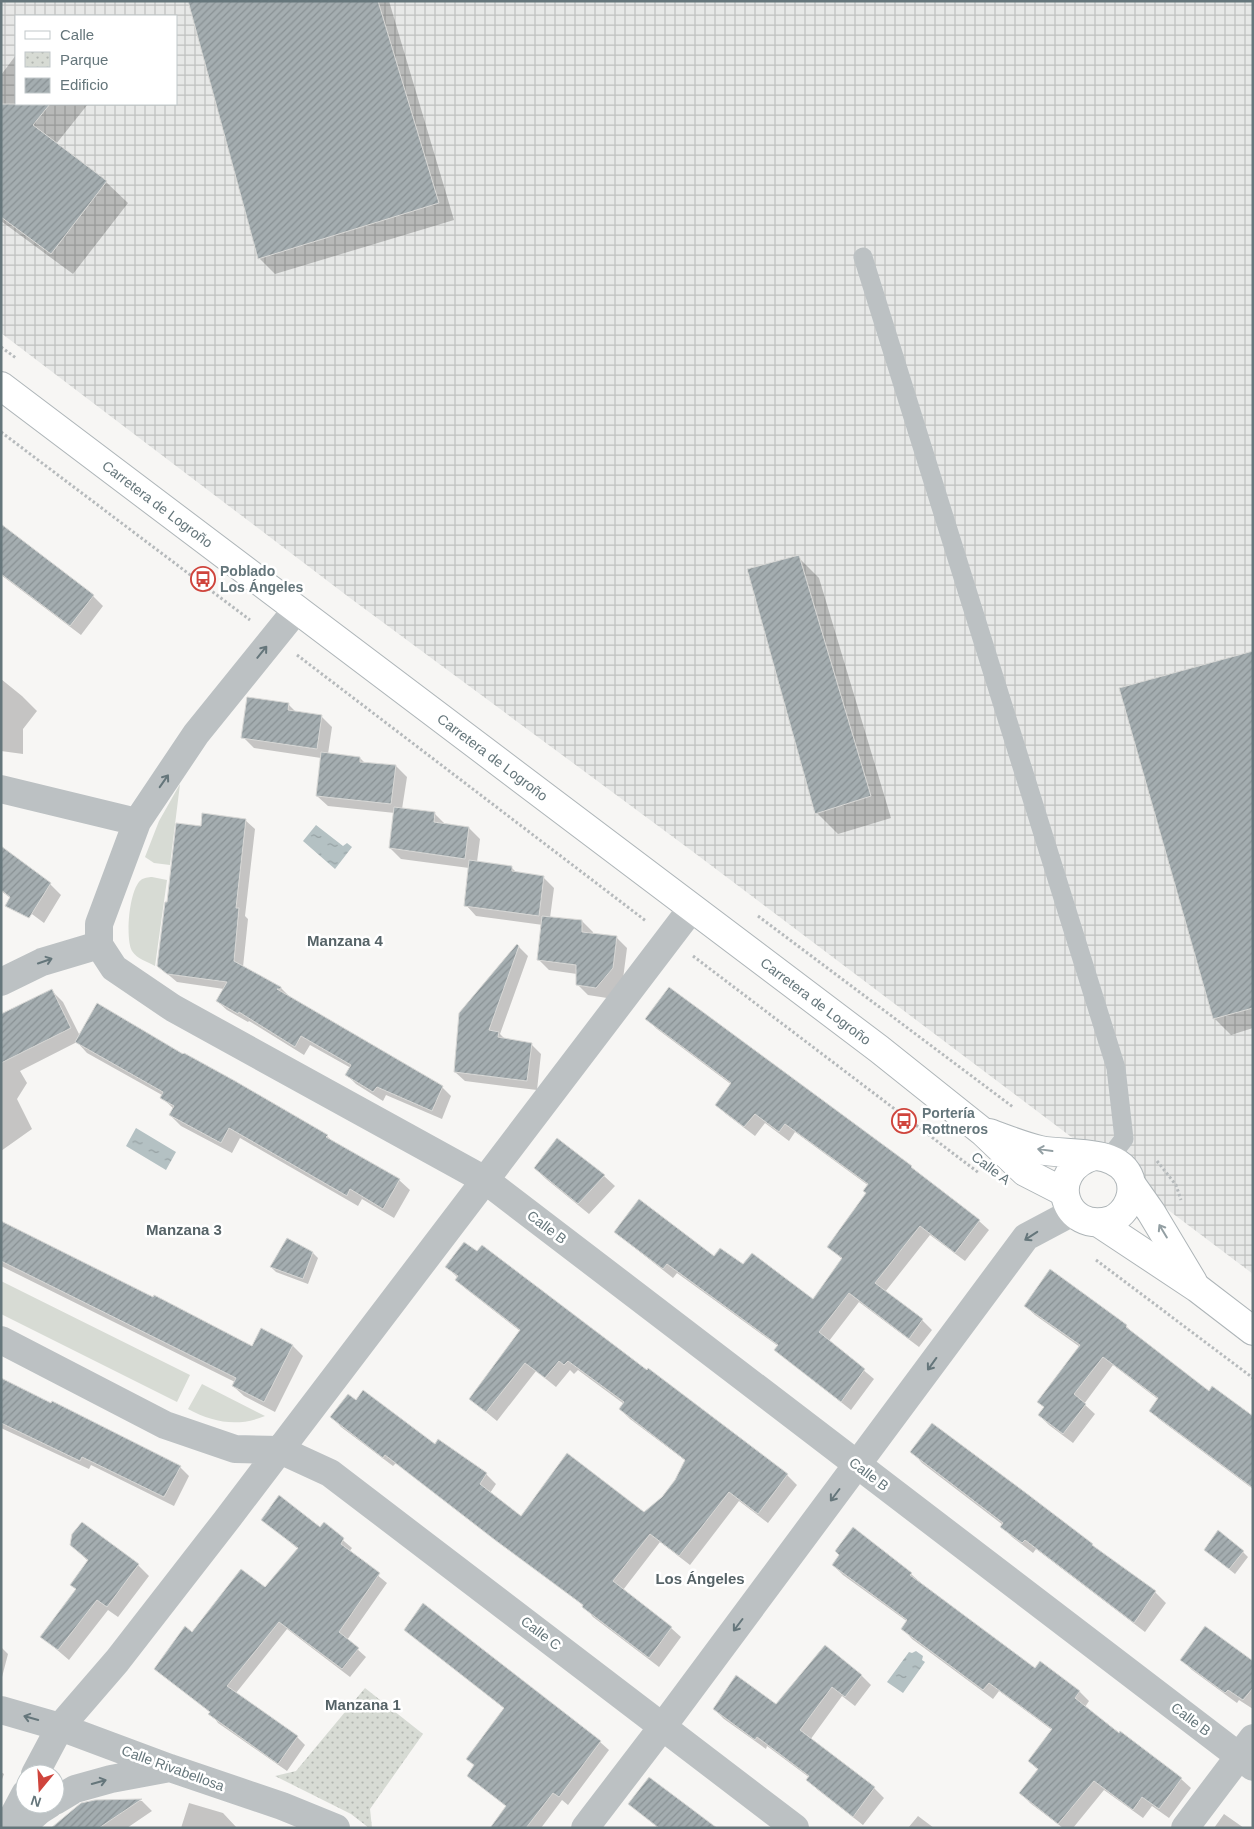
<svg xmlns="http://www.w3.org/2000/svg" width="1254" height="1829" viewBox="0 0 1254 1829" font-family="Helvetica,sans-serif">
  <defs>
    <pattern id="industrial-grid" width="8" height="8" patternUnits="userSpaceOnUse" patternTransform="scale(1.25)"><rect width="8" height="8" fill="#e7e8e7"/><path d="M0 4h8M4 0v8" fill="none" stroke="#bfc1c0"/></pattern>
    <pattern id="park-dots" width="8" height="8" patternUnits="userSpaceOnUse" patternTransform="scale(1.25)"><rect width="8" height="8" fill="#d7dbd4"/><path d="M2 2h.1M6 6h.1" fill="none" stroke="#b2b6b1" stroke-width="1.8" stroke-linecap="round"/></pattern>
    <pattern id="water-ripples" width="26" height="14" patternUnits="userSpaceOnUse" patternTransform="scale(1.25)"><rect width="26" height="14" fill="#b4c1c3"/><path d="M2 4q2-2 4 0t4 0M15 11q2-2 4 0t4 0" fill="none" stroke="#96a1a3"/></pattern>
    <pattern id="building-hatch" width="6" height="6" patternUnits="userSpaceOnUse" patternTransform="scale(1.25)"><rect width="6" height="6" fill="#a4adb0"/><path d="M-1 1l2-2M0 6l6-6M5 7l2-2" fill="none" stroke="#899194"/></pattern>
  </defs>
  <rect width="100%" height="100%" fill="#f7f6f4"/>
  <!-- industrial -->
  <path fill="url(#industrial-grid)" fill-rule="evenodd" d="M1,1H1253V1274L692,851L350,598L1,333ZM16,16H176V104H16Z"/>
  <!-- green -->
  <path fill="#d7dbd4" d="M180,784L170,865L154,863L145,857L159,821Z
    M152,877L167,880L155,966C148,962 137,959 132,951C125,939 129,889 141,880C143,878 149,877 152,877Z
    M1,1281L190,1375L177,1402L1,1314Z
    M202,1384L265,1416C238,1427 214,1423 188,1409Z"/>
  <!-- park -->
  <path fill="url(#park-dots)" d="M365,1688L423,1734L370,1809L372,1828H369L351,1814L275,1776L296,1771Z"/>
  <!-- water -->
  <path fill="url(#water-ripples)" d="M316,825L343,846L347,843L352,847L335,869L303,841Z
    M136,1128L176,1152L166,1170L126,1146Z
    M916,1651L923,1656L922,1660L925,1662L903,1693L887,1682L909,1652L912,1653Z"/>
  <!-- shadow -->
  <path fill="#0003" d="M197,1H389L454,220L275,274L259,258Z
    M16,55V104H88L56,144L106,182L128,203L73,274L1,221V75Z
    M1,526L93,596L103,606L81,635L1,575Z
    M798,557L819,578L891,818L838,834L817,813Z
    M1253,652V1028L1231,1035L1214,1018Z
    M1,679L22,696L37,711L23,729V754L1,751Z
    M288,704L297,713L321,716L332,727L328,754L360,758L365,763L396,766L407,777L402,809L435,814L446,825L469,828L480,839L477,862L511,867L517,873L543,877L554,888L550,918L582,921L593,932L592,935L616,937L627,948L623,979L607,998L588,995L577,984V974L549,970L538,959L543,925L476,916L466,905L469,868L401,859L390,848L395,813L328,806L317,796L321,758L254,748L243,737Z
    M245,820L255,829L245,916L248,919L243,967L281,988L290,997L442,1087L451,1096L442,1119L386,1095L383,1101L356,1084L347,1075L351,1068L310,1045L304,1055L249,1021L248,1022L227,1010L217,1001L224,989L177,982L158,966L168,904L202,827Z
    M1,847L50,884L61,895L44,923L1,891Z
    M519,947L528,956L500,1034L506,1040L531,1044L541,1054L537,1090L465,1081L455,1072Z
    M52,991L63,1002L80,1036L184,1056L327,1136L332,1141L399,1180L410,1190L394,1218L362,1199L358,1206L240,1138L232,1153L181,1126L170,1115L174,1109L161,1097L162,1095L87,1053L77,1042L20,1071L27,1083L17,1099L32,1129L1,1151V1016Z
    M647,1019L979,1221L989,1230L965,1261L930,1235L885,1292L922,1320L932,1330L919,1347L859,1302L829,1341L874,1379L851,1410L786,1359L776,1350L778,1346L677,1273L673,1278L626,1241L616,1232L744,1266L813,1300L843,1260L829,1247L867,1193L869,1186L795,1132L789,1141L765,1123L755,1136L726,1114L717,1105L732,1085L657,1029Z
    M535,1168L604,1176L615,1186L589,1214L546,1179Z
    M1,1222L252,1348L293,1346L303,1356L275,1412L244,1396L233,1386L235,1382L1,1266Z
    M287,1240L313,1253L318,1258L308,1284L276,1272L271,1267Z
    M447,1267L647,1372L649,1370L787,1475L797,1485L768,1523L739,1501L690,1565L660,1542L623,1590L671,1628L681,1637L659,1667L593,1617L584,1606L396,1463L393,1466L341,1427L332,1417L435,1445L438,1441L486,1474L496,1484L490,1493L521,1517L644,1514L663,1498L676,1480L686,1461L630,1419L620,1409L624,1404L578,1370L574,1374L570,1370L556,1387L536,1371L497,1421L470,1399L520,1331L466,1289L457,1280L458,1278Z
    M1025,1306L1126,1326L1136,1336L1209,1393L1253,1417V1489L1160,1420L1151,1411L1159,1400L1113,1365L1084,1404L1095,1414L1073,1443L1049,1425L1039,1415L1045,1408L1039,1402L1080,1347L1035,1315Z
    M1,1379L180,1467L189,1476L174,1506L91,1465L89,1469L1,1428Z
    M912,1452L1092,1545L1100,1553L1155,1592L1166,1603L1145,1632L1036,1549L1033,1553L1012,1537L1002,1526L1003,1525L922,1463Z
    M263,1520L321,1528L324,1524L352,1548L349,1552L387,1583L347,1640L366,1657L350,1677L287,1629L236,1693L297,1737L305,1745L287,1771L218,1723L211,1713L156,1669L192,1634L265,1589L298,1549Z
    M853,1529L911,1574L921,1583L1035,1669L1040,1663L1080,1692L1089,1701L1085,1707L1181,1779L1191,1788L1169,1818L1152,1806L1143,1818L1104,1790L1073,1828H1063L1030,1803L1021,1793L1039,1771L1029,1761L1052,1730L999,1691L993,1699L912,1639L903,1629L908,1622L843,1575L833,1565L840,1556Z
    M71,1545L138,1565L149,1576L118,1617L108,1610L69,1660L42,1637L77,1589L88,1561Z
    M1205,1550L1243,1552L1248,1557L1235,1574Z
    M424,1605L600,1742L609,1750L568,1805L562,1800L541,1828H492L507,1807L468,1776L475,1766L468,1759L505,1709L415,1638Z
    M1,1647L8,1654L1,1681Z
    M1182,1660L1253,1662V1709L1239,1700L1237,1703L1192,1670Z
    M861,1675L871,1685L855,1706L842,1696L810,1740L874,1788L884,1798L863,1825L818,1790L808,1780L810,1778L767,1746L766,1749L724,1719L714,1709L777,1706Z
    M1,1772L4,1774L1,1782Z
    M96,1801H142L152,1811L127,1828H53Z
    M189,1803L223,1813L237,1828H181Z
    M630,1804L712,1828H658Z
    M1224,1814L1244,1828H1214Z
    M918,1816L934,1828H908Z"/>
  <!-- building -->
  <path fill="url(#building-hatch)" stroke="#d8d8d6" d="M188,1H378L439,203L258,259Z
    M1,104H50L33,125L107,181L51,254L1,217Z
    M1,524L94,595L70,626L1,574Z
    M799,555L871,796L815,814L747,569Z
    M1253,651V1008L1213,1019L1119,688Z
    M247,697L289,703L288,710L322,715L317,749L241,738Z
    M321,752L360,757V762L396,765L391,804L316,796Z
    M394,807L435,812L434,822L469,827L465,859L389,848Z
    M202,813L246,819L236,908H239L234,961L281,987V989H277L443,1086L432,1111L377,1087L373,1092L345,1075L351,1065L301,1036L295,1047L239,1012L238,1014L216,1001L227,982L167,974L157,966L165,902H167L176,823L201,826Z
    M1,846L51,883L29,918L5,906L10,897L1,890Z
    M469,860L512,866V871L544,876L539,916L464,906Z
    M542,916L582,920V932L617,936L613,968L596,988L576,985V965L537,960Z
    M517,944L519,946L489,1030L499,1032L498,1037L532,1043L527,1081L454,1072L459,1013Z
    M669,987L912,1166L911,1167L980,1220L955,1253L920,1226L875,1283L923,1319L909,1339L849,1293L819,1332L865,1369L841,1402L774,1350L778,1345L667,1264L663,1269L614,1232L639,1199L714,1256L720,1248L743,1264L752,1253L813,1299L842,1258L827,1247L866,1193L863,1191L868,1184L785,1124L779,1132L755,1114L744,1127L715,1105L731,1083L645,1019Z
    M52,989L71,1028L1,1063V1014Z
    M97,1003L183,1054L184,1053L235,1081L328,1135L326,1137L400,1179L383,1209L350,1189L347,1196L229,1128L221,1143L169,1115L174,1106L160,1098L163,1092L75,1042Z
    M557,1138L605,1175L578,1204L534,1168Z
    M1,1221L153,1297L154,1295L252,1346L261,1328L293,1345L264,1402L232,1386L236,1378L1,1261Z
    M287,1238L313,1252L303,1279L270,1267Z
    M464,1242L477,1251L482,1245L647,1370L648,1368L788,1474L758,1514L729,1492L679,1556L650,1534L613,1581L672,1627L649,1658L582,1607L583,1605L495,1540L385,1455L383,1458L330,1417L348,1394L356,1400L363,1390L435,1444L438,1439L487,1473L480,1484L521,1516L567,1453L644,1512L662,1497L675,1480L685,1460L619,1409L624,1402L568,1361L564,1365L559,1361L545,1378L525,1363L486,1412L469,1399L520,1330L455,1280L458,1276L445,1267Z
    M1050,1269L1127,1325L1126,1327L1209,1391L1212,1386L1253,1416V1488L1149,1411L1158,1398L1103,1357L1074,1394L1086,1404L1063,1434L1038,1415L1044,1407L1037,1402L1080,1345L1024,1306Z
    M1,1378L51,1403L52,1401L181,1466L164,1497L82,1457L80,1461L1,1423Z
    M932,1423L1026,1493L1093,1544L1092,1545L1156,1591L1134,1623L1025,1540L1022,1543L1000,1527L1003,1523L910,1452Z
    M279,1495L320,1527L324,1522L344,1538L341,1544L380,1573L339,1632L359,1648L342,1669L279,1622L227,1686L298,1736L278,1764L208,1714L210,1712L154,1669L185,1626L192,1632L241,1569L265,1587L298,1548L261,1520Z
    M82,1522L139,1564L107,1607L97,1600L58,1650L40,1637L76,1589L70,1585L88,1560L70,1545L72,1534Z
    M853,1527L912,1573L910,1575L1035,1668L1040,1661L1080,1691L1075,1698L1119,1733L1120,1731L1182,1778L1159,1809L1142,1797L1133,1810L1094,1781L1058,1824L1019,1793L1038,1769L1028,1761L1052,1729L989,1683L983,1690L901,1629L907,1620L832,1565L839,1555L835,1551Z
    M1218,1530L1244,1551L1229,1569L1204,1550Z
    M423,1603L601,1741L559,1797L553,1793L526,1828H490L506,1806L467,1776L474,1765L466,1759L504,1708L404,1630Z
    M1205,1626L1253,1661V1688L1243,1700L1228,1690L1225,1693L1180,1660Z
    M825,1645L862,1675L845,1697L832,1687L800,1730L875,1787L853,1817L806,1780L809,1776L757,1737L755,1740L713,1709L736,1675L776,1704Z
    M649,1777L717,1828H659L628,1804Z
    M142,1799L99,1828H51L81,1803L95,1800Z"/>
  <g fill="none" stroke-linecap="round" stroke-linejoin="round">
    <defs>
      <g id="secondary">
        <path id="s1" d="M1,386L879,1049L983,1132L1025,1172L1064,1192"/>
        <path d="M989,1133C1006,1139 1023,1146 1040,1150C1067,1156 1119,1147 1130,1179C1132,1186 1132,1194 1129,1201C1126,1209 1119,1217 1111,1220C1064,1235 1044,1171 1094,1156"/>
        <path d="M1132,1185L1151,1212L1193,1282"/>
        <path d="M1099,1223L1197,1288L1253,1331"/>
      </g>
    </defs>
    <!-- secondary casing -->
    <use href="#secondary" stroke="#aeb5b8" stroke-width="30"/>
    <!-- path -->
    <path stroke="#b6babc" stroke-width="3" stroke-dasharray="2.5 2.5" stroke-linecap="butt" d="M1,347L16,358
      M1,432L250,620
      M297,655L646,921
      M758,916L1013,1107
      M693,956L979,1173
      M1157,1161L1176,1185L1181,1200
      M1096,1260L1253,1378"/>
    <!-- lane -->
    <path stroke="#bcc1c3" stroke-width="19" d="M863,257L1116,1068L1124,1139L1109,1158"/>
    <!-- street -->
    <path stroke="#bcc1c3" stroke-width="28" d="M297,609L196,734L137,822L99,924V945L114,968L173,1008L485,1180L1253,1767
      M1,789L137,822
      M1,982L42,962L99,945
      M1,1340L165,1425L235,1449L280,1450L330,1473L795,1828
      M1,1710L60,1727L170,1768L282,1806L336,1828
      M35,1774L60,1727L117,1661L225,1522L692,908
      M55,1801L75,1789L111,1779L170,1768
      M7,1828L25,1794
      M20,1828L39,1811L50,1804
      M585,1828L663,1726L1026,1237L1073,1212
      M1185,1828L1253,1738"/>
    <!-- secondary -->
    <use href="#secondary" stroke="#fff" stroke-width="28"/>
  </g>
  <!-- one-way arrows -->
  <defs><path id="oneway-shaft" d="M-6 0H5M1.5-3L5.5 0L1.5 3" fill="none" stroke-width="1.6" stroke-linecap="round" stroke-linejoin="round" transform="scale(1.25)"/></defs>
  <g stroke="#65767b">
    <use href="#oneway-shaft" transform="translate(262 652) rotate(-51)"/>
    <use href="#oneway-shaft" transform="translate(164 781) rotate(-55)"/>
    <use href="#oneway-shaft" transform="translate(45 961) rotate(-19)"/>
    <use href="#oneway-shaft" transform="translate(1031 1236) rotate(147)"/>
    <use href="#oneway-shaft" transform="translate(932 1364) rotate(126)"/>
    <use href="#oneway-shaft" transform="translate(835 1495) rotate(127)"/>
    <use href="#oneway-shaft" transform="translate(738 1625) rotate(127)"/>
    <use href="#oneway-shaft" transform="translate(31 1718) rotate(-164)"/>
    <use href="#oneway-shaft" transform="translate(99 1782) rotate(-16)"/>
  </g>
  <g stroke="#939fa3">
    <use href="#oneway-shaft" transform="translate(1045 1150) rotate(-172)"/>
    <use href="#oneway-shaft" transform="translate(1163 1231) rotate(-121)"/>
  </g>
  <!-- icons -->
  <defs>
    <symbol id="bus-ring" viewBox="-11 -11 22 22"><circle r="9.5" fill="#fff" stroke="#cf443c" stroke-width="1.5"/><path d="M-5-6H5V4H4V6H2V4H-2V6H-4V4H-5ZM-3.5-4V0h7V-4ZM-3.5 1.2v1.5H-2V1.2ZM2 1.2v1.5H3.5V1.2Z" fill="#cf443c"/></symbol>
  </defs>
  <g fill-rule="evenodd">
    <use href="#bus-ring" x="189" y="565" width="28" height="28"/>
    <use href="#bus-ring" x="890" y="1107" width="28" height="28"/>
  </g>
  <g text-anchor="middle" dominant-baseline="central" stroke-width="5" stroke-linejoin="round" paint-order="stroke">
    <!-- street labels -->
    <g font-size="14" fill="#65767b" stroke="#fff">
      <text stroke="none"><textPath href="#s1" startOffset="196">Carretera de Logroño</textPath></text>
      <text stroke="none"><textPath href="#s1" startOffset="616">Carretera de Logroño</textPath></text>
      <text stroke="none"><textPath href="#s1" startOffset="1021">Carretera de Logroño</textPath></text>
      <text transform="translate(991 1168) rotate(37)">Calle A</text>
      <text transform="translate(547 1227) rotate(37)">Calle B</text>
      <text transform="translate(869 1474) rotate(37)">Calle B</text>
      <text transform="translate(541 1633) rotate(37)">Calle C</text>
      <text transform="translate(1191 1719) rotate(37)">Calle B</text>
      <text transform="translate(173 1768) rotate(20)">Calle Rivabellosa</text>
    </g>
    <!-- poi labels -->
    <g font-size="14" font-weight="bold" fill="#65767b" stroke="#fff" text-anchor="start">
      <text x="220" y="571">Poblado<tspan x="220" dy="16">Los Ángeles</tspan></text>
      <text x="922" y="1113">Portería<tspan x="922" dy="16">Rottneros</tspan></text>
    </g>
    <!-- neighbourhood labels -->
    <g font-size="15" font-weight="bold" fill="#566367" stroke="#fff">
      <text x="345" y="940">Manzana 4</text>
      <text x="184" y="1229">Manzana 3</text>
      <text x="700" y="1578">Los Ángeles</text>
      <text x="363" y="1704">Manzana 1</text>
    </g>
  </g>
  <!-- border -->
  <rect width="1254" height="1829" fill="none" stroke="#65767b" stroke-width="5"/>
  <!-- legend -->
  <rect x="15" y="15" width="162" height="90" fill="#ffffff" stroke="#c1c8ca"/>
  <rect x="25" y="31" width="25" height="8" fill="#ffffff" stroke="#c1c8ca"/>
  <text x="60" y="40" font-size="15" fill="#65767b">Calle</text>
  <rect x="25" y="52" width="25" height="15" fill="url(#park-dots)" stroke="#c1c8ca"/>
  <text x="60" y="65" font-size="15" fill="#65767b">Parque</text>
  <rect x="25" y="78" width="25" height="15" fill="url(#building-hatch)" stroke="#c1c8ca"/>
  <text x="60" y="90" font-size="15" fill="#65767b">Edificio</text>
  <!-- north arrow -->
  <g transform="translate(40 1789) rotate(198)"><circle r="24" fill="#ffffff" stroke="#c1c8ca"/>
  <path d="M0-4L9 19L0 12L-9 19Z" fill="#cf443c"/>
  <text y="-8" font-size="14" font-weight="bold" text-anchor="middle" fill="#65767b">N</text>
  </g>
</svg>
